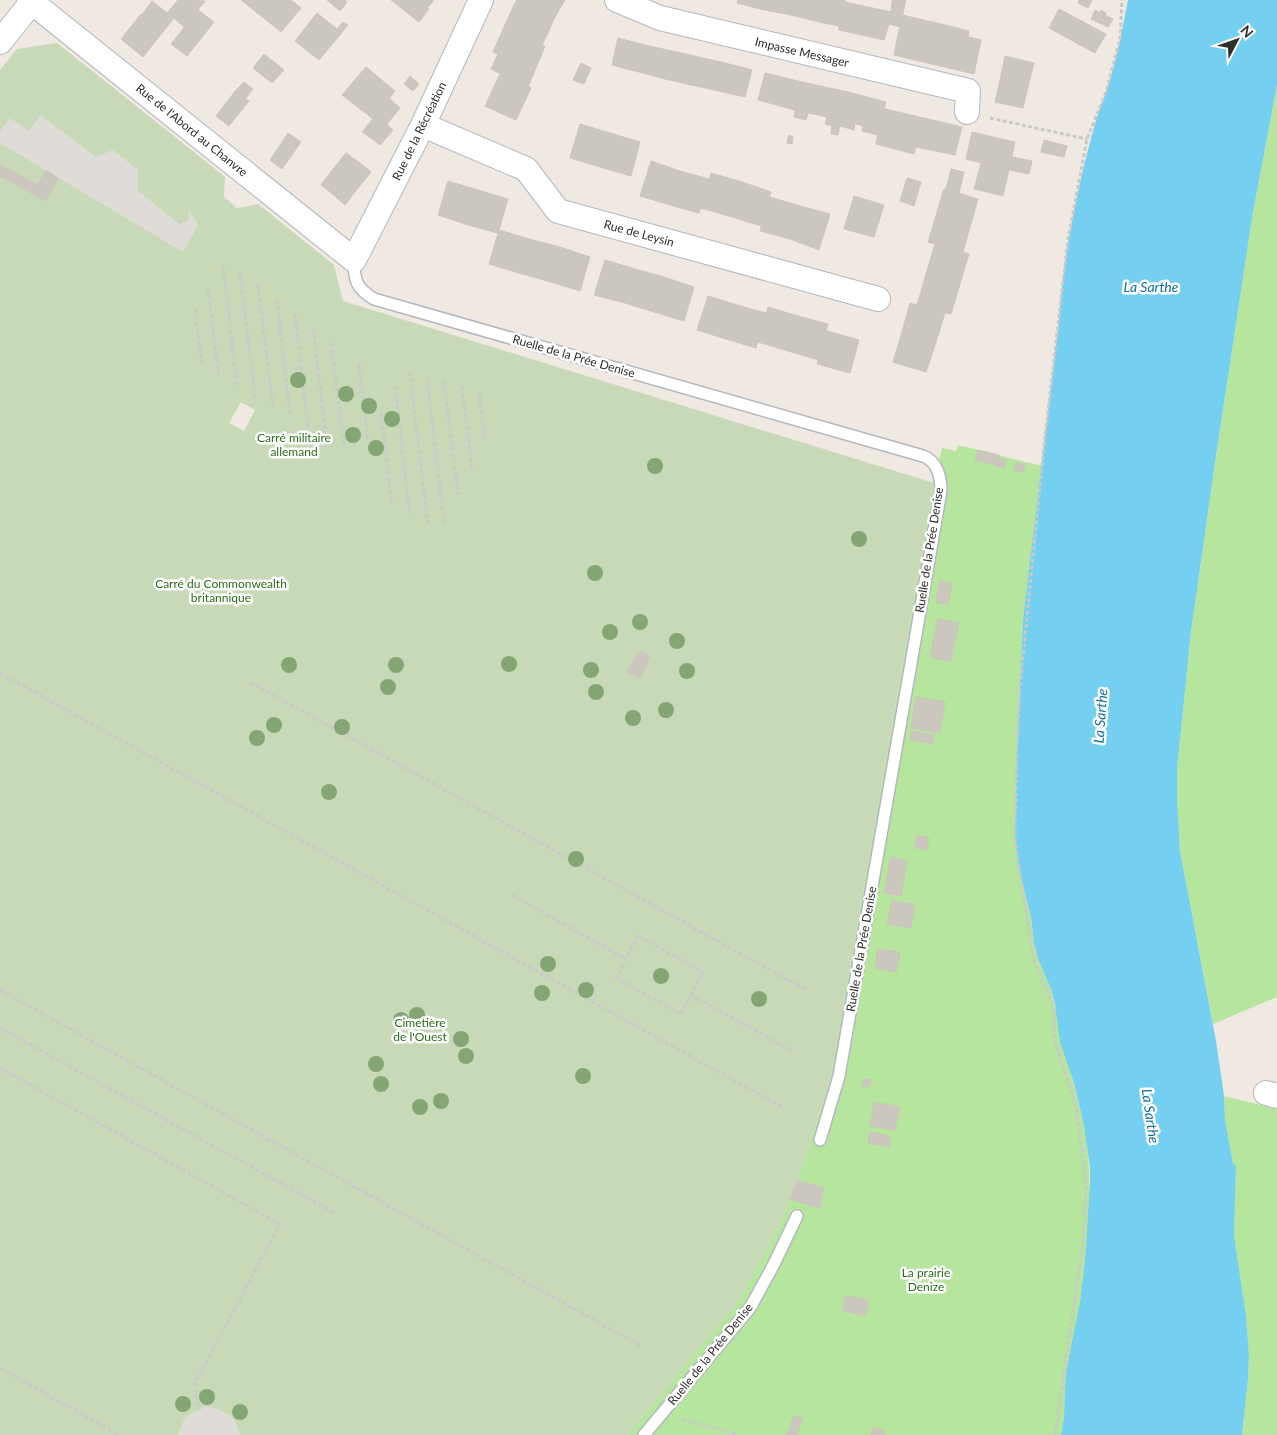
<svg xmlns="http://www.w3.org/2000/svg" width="1277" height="1435" viewBox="0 0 1277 1435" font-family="Lato,sans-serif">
  <rect width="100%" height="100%" fill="#efe9e1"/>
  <!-- green -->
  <path fill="#b6e59e" d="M1277,85V997L1213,1024L1180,851L1177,798V769L1191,632L1215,463L1252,218Z
    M958,445L1042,466L1023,620L1017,749L1019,868L1031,918L1034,943L1038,959L1051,989L1084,1126C1096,1189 1086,1255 1078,1318C1073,1357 1068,1396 1061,1435H627L739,1300L781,1222L798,1180L831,1076L934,483L942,448L956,451Z
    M1224,1096L1277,1109V1435H1242L1248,1379L1249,1355L1246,1316L1234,1235L1236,1166L1233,1165L1225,1120Z"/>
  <!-- cemetery -->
  <path fill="#c8d9b8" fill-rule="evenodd" d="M57,43L225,177L224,197L237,208L258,204L334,265L343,301L934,483L831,1076L798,1180L781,1222L739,1300L627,1435H0V70L17,49ZM241,402L255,410L244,431L229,423Z"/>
  <!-- plaza -->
  <path fill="#dfdcd8" d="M41,115L96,157L113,150L138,170L137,190L179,224L186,222L189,219L188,210L197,222V227L183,252L0,143V131L10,118L29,131Z
    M206,1407L215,1408L231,1416L237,1425L240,1435H178L184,1420L190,1414Z"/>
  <!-- water -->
  <path fill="#75cff0" d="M1128,0H1277V85L1252,218L1215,463L1191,632L1177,769V798L1180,851L1216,1041L1224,1096L1225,1120L1233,1164L1236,1166L1234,1235L1246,1316L1249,1355L1248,1379L1242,1435H1061L1064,1417L1066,1373L1080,1302L1085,1261L1090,1184V1168L1084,1126L1074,1083L1060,1042L1055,1004L1051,989L1038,959L1034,943L1031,918L1019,868L1015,839L1017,749L1023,620L1059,319C1064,251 1078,183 1097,117C1099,109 1103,101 1106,92C1116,62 1122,31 1128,0Z"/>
  <!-- building -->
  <path fill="#cbc7bf" stroke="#cbc5ba" d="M178,0L205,1L184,27L174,18L143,57L121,39L141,14L151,22L162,9L167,13Z
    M241,0H264L255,11Z
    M264,0H291L301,8L281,32L255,11Z
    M327,0H345L347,2L340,11Z
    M391,0H434L427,8L429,9L419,22Z
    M517,0H551L549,3L559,10L553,21L515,3Z
    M551,0H565L559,10L549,3Z
    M738,0H762L760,9L737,3Z
    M762,0H789L786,14L760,9Z
    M789,0H830L824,23L786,14Z
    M830,0H845V2L868,7L862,35L839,30V26L824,23Z
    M893,0H906L905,4L892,2Z
    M1079,0H1092L1088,8L1078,3Z
    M152,1L162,9L151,22L142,15Z
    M892,2L905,4L900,27L889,24L884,40L862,35L868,7L891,12Z
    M515,3L553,21L549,31L538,26L532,41L504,27Z
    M1059,9L1106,34L1095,53L1049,28Z
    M198,10L214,22L187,56L171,44Z
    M1095,10L1100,13L1101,10L1106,13L1105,15L1113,19L1108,27L1091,19Z
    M317,13L337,29L343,22L348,25L319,60L295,41Z
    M902,15L941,24L932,64L894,55Z
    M941,24L969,31L968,37L981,40L974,74L932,64Z
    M538,26L549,31L542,45L532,41Z
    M504,27L532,41L513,80L491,69L498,54L493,52Z
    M618,38L645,45L639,72L612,65Z
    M532,41L545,46L528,87L513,80Z
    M645,45L672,51L665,79L639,72Z
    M672,51L699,57L692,85L665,79Z
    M264,54L284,70L272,83L253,68Z
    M1005,56L1034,63L1028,87L1000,80Z
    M699,57L725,63L719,91L692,85Z
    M581,63L591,68L584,84L573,80Z
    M725,63L752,70L745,97L719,91Z
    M366,67L395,91L373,119L342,95Z
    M765,73L802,82L795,110L758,100Z
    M500,74L531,88L516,120L485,106Z
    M410,76L419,84L413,91L404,84Z
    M1000,80L1028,87L1023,108L995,102Z
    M244,82L253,89L246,98L236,90Z
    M802,82L825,87L818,115L795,110Z
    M825,87L848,92L841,120L818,115Z
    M236,90L249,101L229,126L216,116Z
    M848,92L886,102L879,130L841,120Z
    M389,98L400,108L387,124L376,115Z
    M885,109L924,118L916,147L878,135Z
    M795,110L808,113L806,120L794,117Z
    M376,115L384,122L371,138L362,132Z
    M827,117L841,120L838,135L831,134L832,126L825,124Z
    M924,118L962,127L955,155L916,147Z
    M841,120L855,123L854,130L840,126Z
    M384,122L393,130L380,145L371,138Z
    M580,124L610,133L600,167L570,158Z
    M863,125L879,130L878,135L862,131Z
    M972,132L1015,142L1009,170L966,159Z
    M288,133L301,142L282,169L270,160Z
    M610,133L640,142L631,176L600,167Z
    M789,135L793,137L792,144L787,143Z
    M878,135L916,147L914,154L876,144Z
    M1044,140L1067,146L1064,157L1041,152Z
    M346,153L354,159L342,175L333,169Z
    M1012,157L1032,161L1029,174L1009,170Z
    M354,159L363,165L350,182L342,175Z
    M651,161L680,171L670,205L640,196Z
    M981,163L1009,170L1003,196L974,189Z
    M0,165L38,185L46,170L58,178L46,201L0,176Z
    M363,165L371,172L358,188L350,182Z
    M333,169L342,175L329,191L321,185Z
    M951,169L964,172L959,193L946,189Z
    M680,171L709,179L699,213L670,205Z
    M711,173L742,182L732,217L701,208Z
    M342,175L350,182L337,198L329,191Z
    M907,178L921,182L914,206L900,201Z
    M448,181L478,190L468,225L438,215Z
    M350,182L358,188L345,205L337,198Z
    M742,182L771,192L761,226L732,217Z
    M944,189L978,199L963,252L928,242Z
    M478,190L508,199L498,233L468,225Z
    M854,196L884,205L874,237L844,229Z
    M770,197L800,206L790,239L760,231Z
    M800,206L830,214L819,250L790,239Z
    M499,230L529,239L519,273L489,264Z
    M529,239L560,247L551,282L519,273Z
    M935,244L969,254L960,284L926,274Z
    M560,247L590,257L580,291L551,282Z
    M605,260L635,269L625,303L594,295Z
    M635,269L664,277L654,312L625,303Z
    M926,274L960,284L951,314L917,305Z
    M664,277L694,287L684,321L654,312Z
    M708,296L737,305L726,339L697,330Z
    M910,303L945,313L936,342L902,332Z
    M737,305L766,313L756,348L726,339Z
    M768,307L798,316L788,351L758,342Z
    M798,316L828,324L819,360L788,351Z
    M827,331L859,340L850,373L817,364Z
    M902,332L936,342L926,372L893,362Z
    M978,450L999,455L996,465L975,460Z
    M998,458L1006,460L1004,468L995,466Z
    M1016,462L1025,465L1022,473L1014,470Z
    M940,580L952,583L948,605L936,602Z
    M938,619L959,623L951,661L930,657Z
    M640,652L645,653L650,658L640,678L627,672L637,654Z
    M916,697L945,702L940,733L911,728Z
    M911,731L934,735L933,744L910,740Z
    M917,835L929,838L927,850L915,848Z
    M891,857L907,861L901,896L884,893Z
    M892,900L915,905L911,928L887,924Z
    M878,949L900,952L896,972L875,968Z
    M863,1079L871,1080L870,1087L862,1086Z
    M874,1102L900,1107L895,1130L870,1126Z
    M870,1132L890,1136L889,1147L868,1143Z
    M798,1180L824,1188L820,1208L790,1199Z
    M846,1295L869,1301L865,1316L842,1310Z
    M794,1415L803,1419L797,1435H787Z
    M873,1427L885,1431L884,1435H871Z"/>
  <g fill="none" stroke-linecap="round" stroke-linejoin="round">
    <defs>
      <path id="lane" d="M354,260C354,280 356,288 374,299L923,456C937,461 941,477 941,491L839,1076L820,1140
        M644,1435L750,1308L773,1266L797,1216"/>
      <path id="street" d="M29,0L354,260L423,125L481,0
        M617,0L660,18L968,91L967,112
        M0,42L32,2
        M423,125L526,169L558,211L878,299
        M1266,1093L1277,1096"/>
    </defs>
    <!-- lane casing -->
    <use href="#lane" stroke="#b4b7c1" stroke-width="14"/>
    <!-- street casing -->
    <use href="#street" stroke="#b4b7c1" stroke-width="26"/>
    <!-- path -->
    <path stroke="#c9c9c9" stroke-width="3" stroke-dasharray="4 2.5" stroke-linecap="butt" d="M990,118L1087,139
      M223,265L237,387
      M240,271L255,397
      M258,285L273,407
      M208,288L219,377
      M277,300L290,417
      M195,309L202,367
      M295,314L308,427
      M313,328L326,437
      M331,343L344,447
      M359,364L368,440
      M410,372L428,526
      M427,377L444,522
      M444,382L458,495
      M395,386L410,516
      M462,387L472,469
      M479,391L485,443
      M381,413L392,505
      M0,673L782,1107
      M250,682L806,990
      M512,895L626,959
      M638,936L703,972L681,1014L616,978Z
      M0,990L641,1346
      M691,995L794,1052
      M0,1028L335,1213
      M0,1068L280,1224L195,1383L198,1409
      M0,1368L119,1435
      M682,1419L738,1435
      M1055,1435L1083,1242L1086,1185L1076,1106L1055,1042L1053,1005L1034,960L1019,868L1015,839L1017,749L1020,687L1044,446L1068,239L1087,139L1106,92L1120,39L1122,0"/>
    <!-- lane -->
    <use href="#lane" stroke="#fff" stroke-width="11"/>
    <!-- street -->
    <use href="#street" stroke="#fff" stroke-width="24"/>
  </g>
  <!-- trees -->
  <g fill="#84a574">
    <circle cx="298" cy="380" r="8"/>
    <circle cx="346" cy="394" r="8"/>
    <circle cx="369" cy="406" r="8"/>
    <circle cx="392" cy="419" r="8"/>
    <circle cx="353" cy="435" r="8"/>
    <circle cx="376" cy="448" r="8"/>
    <circle cx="655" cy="466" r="8"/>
    <circle cx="859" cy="539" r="8"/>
    <circle cx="595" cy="573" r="8"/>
    <circle cx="640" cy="622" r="8"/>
    <circle cx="610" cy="632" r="8"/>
    <circle cx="677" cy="641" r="8"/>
    <circle cx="509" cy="664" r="8"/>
    <circle cx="289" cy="665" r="8"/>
    <circle cx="396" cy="665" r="8"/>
    <circle cx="591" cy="670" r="8"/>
    <circle cx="687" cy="671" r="8"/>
    <circle cx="388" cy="687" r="8"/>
    <circle cx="596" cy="692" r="8"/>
    <circle cx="666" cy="710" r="8"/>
    <circle cx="633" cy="718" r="8"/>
    <circle cx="274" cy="725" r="8"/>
    <circle cx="342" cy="727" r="8"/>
    <circle cx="257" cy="738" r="8"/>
    <circle cx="329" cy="792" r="8"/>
    <circle cx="576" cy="859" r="8"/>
    <circle cx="548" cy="964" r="8"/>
    <circle cx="661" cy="976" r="8"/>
    <circle cx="586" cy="990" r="8"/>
    <circle cx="542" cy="993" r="8"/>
    <circle cx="759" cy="999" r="8"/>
    <circle cx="417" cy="1015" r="8"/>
    <circle cx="401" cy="1020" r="8"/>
    <circle cx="461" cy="1039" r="8"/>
    <circle cx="466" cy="1056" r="8"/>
    <circle cx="376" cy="1064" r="8"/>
    <circle cx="583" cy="1076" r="8"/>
    <circle cx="381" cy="1084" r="8"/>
    <circle cx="441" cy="1101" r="8"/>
    <circle cx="420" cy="1107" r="8"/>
    <circle cx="207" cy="1397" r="8"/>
    <circle cx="183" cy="1404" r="8"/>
    <circle cx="240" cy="1412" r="8"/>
  </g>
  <g text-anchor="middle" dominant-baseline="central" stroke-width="5" stroke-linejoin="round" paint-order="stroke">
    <!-- street labels -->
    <g font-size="12" fill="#2e2e2e" stroke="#fff">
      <text transform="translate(802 52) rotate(13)">Impasse Messager</text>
      <text transform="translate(192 130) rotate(39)">Rue de l'Abord au Chanvre</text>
      <text transform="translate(419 131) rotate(-64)">Rue de la Récréation</text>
      <text transform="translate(639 233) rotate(15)">Rue de Leysin</text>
      <text transform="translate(574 356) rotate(16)">Ruelle de la Prée Denise</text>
      <text transform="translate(929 550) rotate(-81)">Ruelle de la Prée Denise</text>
      <text transform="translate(861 949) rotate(-80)">Ruelle de la Prée Denise</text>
      <text transform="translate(710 1354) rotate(-51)">Ruelle de la Prée Denise</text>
    </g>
    <!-- park labels -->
    <g font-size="12" fill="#2c6e1b" stroke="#fff">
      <text x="294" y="437">Carré militaire<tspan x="294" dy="14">allemand</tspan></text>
      <text x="221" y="583">Carré du Commonwealth<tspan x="221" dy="14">britannique</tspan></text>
      <text x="420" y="1022">Cimetière<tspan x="420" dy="14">de l'Ouest</tspan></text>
      <text x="926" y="1272">La prairie<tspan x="926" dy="14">Denize</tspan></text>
    </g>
    <!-- water labels -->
    <g font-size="14" font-style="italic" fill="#0d6fa3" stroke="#fff">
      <text x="1151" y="286">La Sarthe</text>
      <text transform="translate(1100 716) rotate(-86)">La Sarthe</text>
      <text transform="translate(1151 1116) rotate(82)">La Sarthe</text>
    </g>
  </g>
  <!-- north arrow -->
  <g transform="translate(1237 40) rotate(49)" stroke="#ffffff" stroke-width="4" paint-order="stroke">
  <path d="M0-4L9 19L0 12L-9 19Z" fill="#2e2e2e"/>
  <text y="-8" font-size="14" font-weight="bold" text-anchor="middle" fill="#2e2e2e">N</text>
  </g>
</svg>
